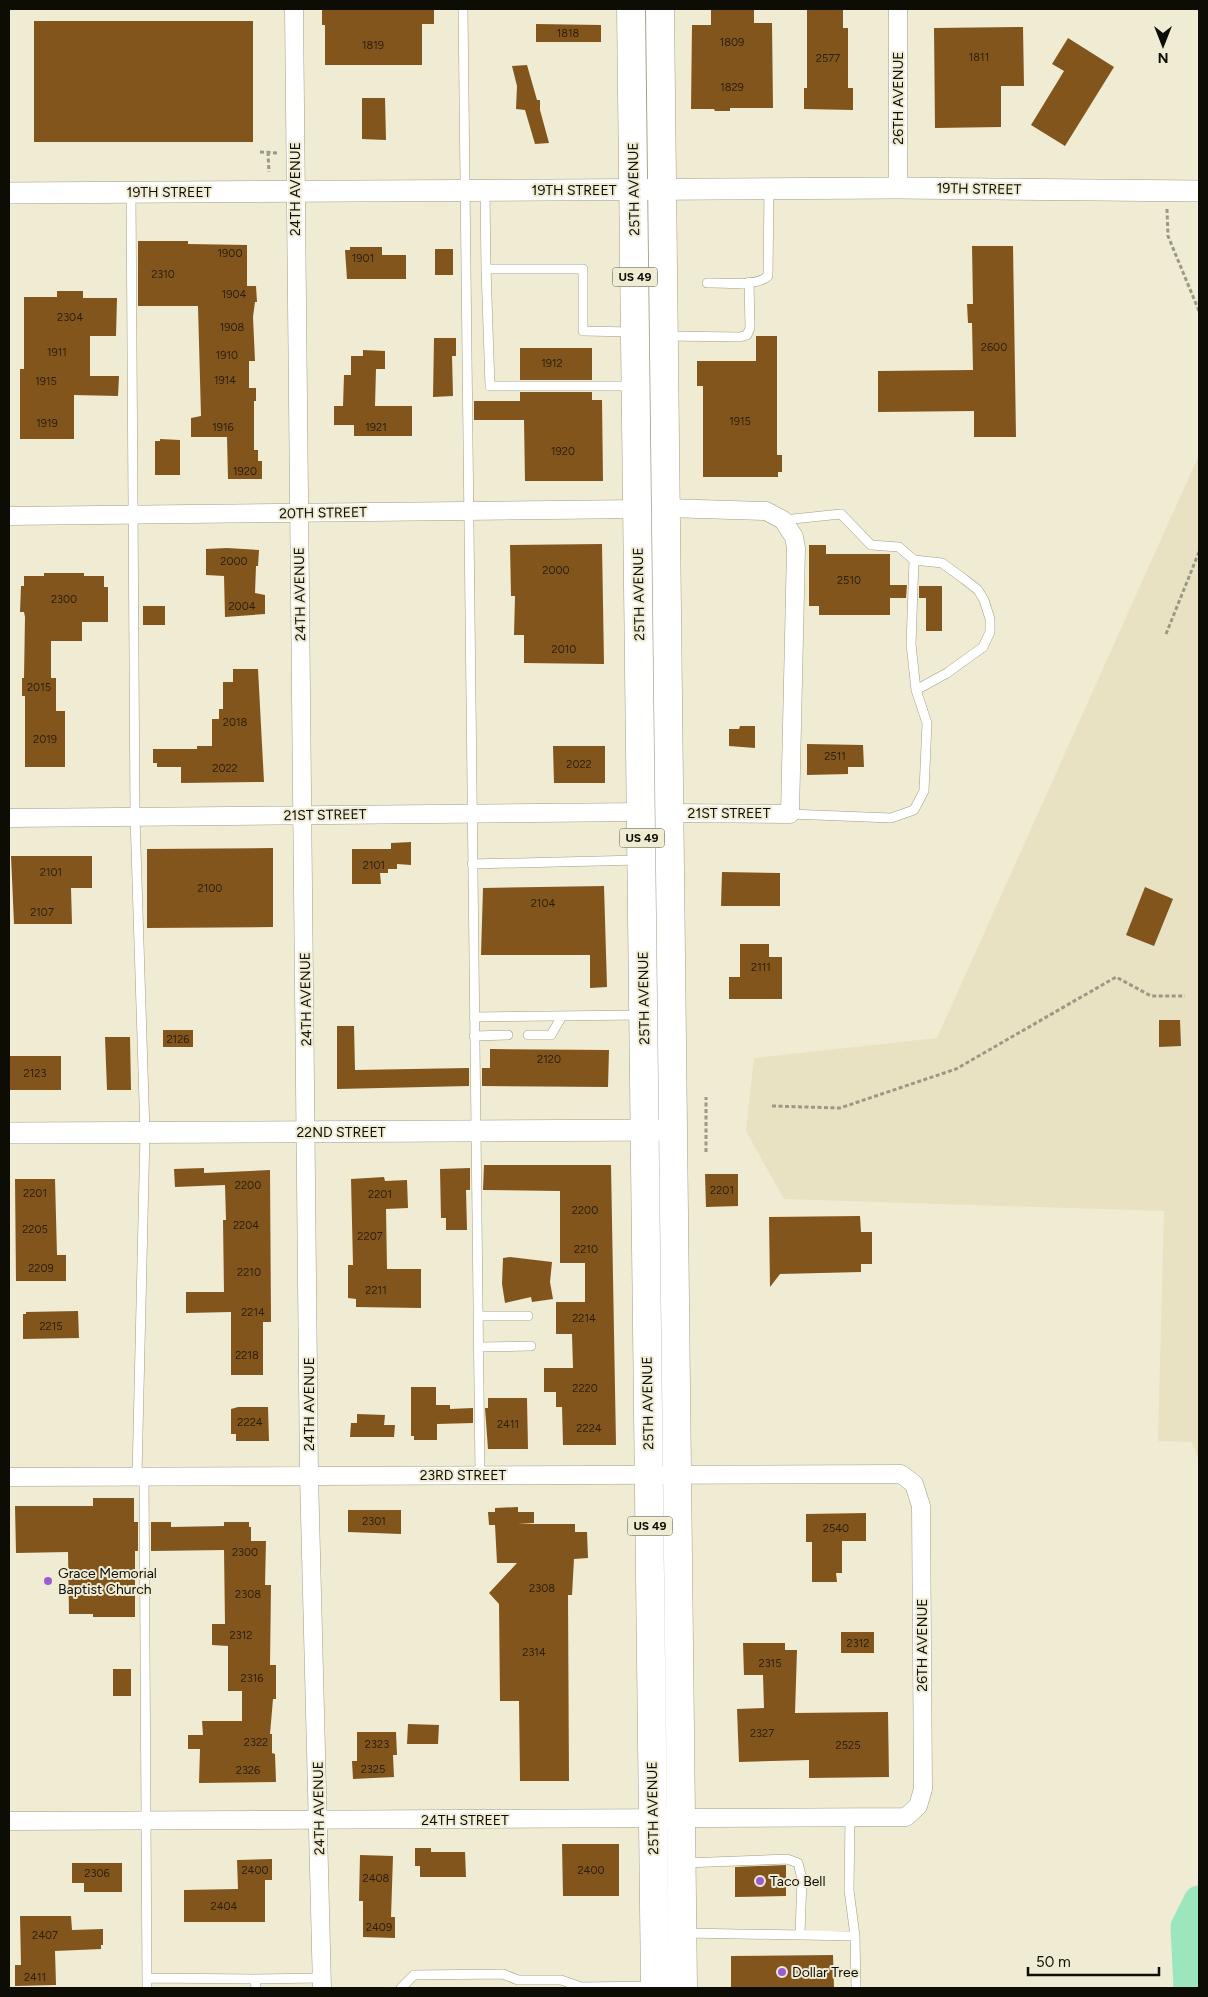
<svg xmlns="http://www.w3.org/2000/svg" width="1208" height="1997" viewBox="0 0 1208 1997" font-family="Figtree,sans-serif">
  <rect width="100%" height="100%" fill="#f0ebd3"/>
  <!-- built -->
  <path fill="#e8e2c2" d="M1199,205V1462L1192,1442L1158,1441L1164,1211L784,1199L746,1131L754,1058L937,1038L1198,457Z"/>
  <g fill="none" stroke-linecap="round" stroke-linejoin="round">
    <!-- river -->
    <path stroke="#9ce6be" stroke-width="31" d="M1189,1988L1186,1927L1199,1901"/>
  </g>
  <!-- building -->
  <path fill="#82551d" d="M322,9H434V24H422V65H325V25H322Z
    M711,9H754V23H772L773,108H730V111H715L714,109H691L692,25H711Z
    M807,9H843V28H848V88H853V110L804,109V88H807Z
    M34,21H253V142H34Z
    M536,24L601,25V42H536Z
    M1023,27L1024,86H1001V127L935,128L934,28Z
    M1068,38L1114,67L1065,146L1031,125L1064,71L1052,64Z
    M527,65L537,100H540V110L549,143L535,144L525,110L516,109L517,86L512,66Z
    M362,98H385L386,140L362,139Z
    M138,241H188V244L247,245V286H256L257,302H255L253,317L255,361H249V388H256V401H254V450H258V461H262V479H228L227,437H191V418L201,416L198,306H138Z
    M972,246H1013L1016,437H974V411L878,412V371L973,370L972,323H968L967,304H973Z
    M350,247H382V255H406V279H347L345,250H350Z
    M435,249H453V275H435Z
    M57,291H83V298H117L116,336H90V376H119L118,396L74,395V439H20V369H24V297H57Z
    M756,336H777V455H782V472H778V477H703V386H697V361H756Z
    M434,338H456V356H452L453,396L433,397Z
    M520,348H592V380H520Z
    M363,350L385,351V369H376L375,406H412V436H354V425H334V406H343L344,375H351V356H363Z
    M520,392H592V400H602L603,481H525L524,420H474V401H520Z
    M160,439L180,440V475H155V441H160Z
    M602,544L604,664L524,663V635H514L515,596H511L510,545Z
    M809,545H826V554H890V585H907L906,598H890V615H819V606H809Z
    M227,548L259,550L258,566H256L255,593L265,595V614L225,617L224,576L206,575V549Z
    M44,573H84V576H104V587H108V622H82V641H51V678H56V711H65V767H25V696H22V678H24L25,617L24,612H20L21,586H24V576H44Z
    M919,586H942V631H926V598H919Z
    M143,606H165V625H143Z
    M233,669H258L264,782L181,783V767H157V763H153V749H197V746H212V719H219V709H223V682H233Z
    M740,726H755V748L729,746V729H739Z
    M807,744L863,745L864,767H848V774L807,775Z
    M553,746H605V783H554Z
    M411,842V865L397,864V869H388V873H380L381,884H352V849H391V843Z
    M273,848V927L147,928V849Z
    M11,856H92V888H71L72,924H14Z
    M722,872L780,873V906H721Z
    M604,886L607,987L590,988V955H481L483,888Z
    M1145,887L1173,899L1154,946L1126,935Z
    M740,944H769V957H782V999H729V977H740Z
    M1159,1020H1180L1181,1046L1159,1047Z
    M337,1026H354L355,1070L469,1068V1086L337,1089Z
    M163,1030H193V1047H163Z
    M105,1037H130L131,1090H107Z
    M490,1049L609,1050L608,1087L482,1086V1068H490Z
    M9,1056H61V1090H9Z
    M484,1165H611L616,1445H563L562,1407H556V1392H544V1368H573L572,1334H556V1302H585V1263H560V1191L483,1190Z
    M204,1168V1173L270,1170L271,1322H263V1375H231V1312L186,1313V1292H224L223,1220H226L225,1185L175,1187L174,1169Z
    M470,1168V1190H466L467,1230H446V1218H441L440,1169Z
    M705,1174H738V1206L706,1207Z
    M384,1177L385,1181L407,1180L408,1208L386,1209L387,1269H421V1308L356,1307V1299L348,1298V1265H353L351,1179Z
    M15,1179H55L57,1255H66V1281H16Z
    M860,1216L861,1232H872V1264H861V1272L780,1274L770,1287L769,1217Z
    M510,1257L552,1262L550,1282L553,1299L532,1302L531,1297L505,1303L502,1284L503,1258Z
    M78,1311L79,1338L23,1339V1314H26V1312Z
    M411,1387H436V1405H450V1409L473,1408V1423L437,1424V1440H414V1436H411Z
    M488,1398H527L528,1449H488L485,1408H488Z
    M238,1407H268L269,1441H236V1434H231V1409Z
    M357,1414L385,1415L384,1425H395L394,1437H350L351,1423H357Z
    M93,1498H134V1522H138V1551H135V1617H93V1614H69L68,1552L16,1553L15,1506H93Z
    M518,1507V1512H534V1523L518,1524H575V1532H587L588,1558L574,1559L572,1595H568L569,1781H520L519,1701H500L499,1604L489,1593L517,1563H497L495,1525H489L488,1512H495V1508Z
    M348,1510H401V1534L348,1532Z
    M866,1513V1541H842V1573H836L837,1582H812V1542H806V1514Z
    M151,1522H171V1527L224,1526V1522H249V1527H251V1541H266L265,1585H271L270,1665H276V1699H273L270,1734H272V1753L275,1754L276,1782L199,1783L200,1749H188V1735H203L202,1721H242V1691H228V1646L212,1645V1624H225L224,1550L151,1551Z
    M841,1632H874V1653H841Z
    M743,1643H785V1650H797L795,1713L888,1712L889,1777L809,1778V1760L739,1762L737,1709L764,1708L763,1675H744Z
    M113,1669H131V1696H113Z
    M408,1724L439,1725L438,1744H407Z
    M357,1732H396L397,1755H393L394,1777L353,1779L352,1761H357Z
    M562,1844H619V1896H563Z
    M415,1848H431V1852H465L466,1877H420V1866H415Z
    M360,1855L393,1856L391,1917H395V1938L363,1937V1901H359Z
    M272,1859V1880H265V1922H184V1890L238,1889L237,1860Z
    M72,1863H122V1892H84V1883H72Z
    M786,1865V1896L735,1897V1867Z
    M20,1916H71L72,1930L103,1929V1945H101V1949L55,1951L56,1985L15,1986V1965H21Z
    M833,1955L834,1988H731V1956Z"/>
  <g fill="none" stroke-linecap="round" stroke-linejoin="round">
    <defs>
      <path id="service" d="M463,9L480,1475
        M485,191L486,269
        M131,192L135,817L145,1133L137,1476
        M707,283C725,282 754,288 768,276L769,189
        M666,336L740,337L747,335L750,328L749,282
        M632,386H490L486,269H583V331L633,332
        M783,520L841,514L871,545L899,547L914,560L911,644L916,690L927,723L924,791L914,810L891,818L790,814
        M914,560L942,563L964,579L978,590L984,600L990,619V632L983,647L947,673L916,690
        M472,864L639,860
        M474,1017L641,1015
        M528,1035H551L562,1016
        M474,1036L508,1035
        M479,1316H528
        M479,1347L531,1346
        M144,1476L147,1988
        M850,1817L849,1890L855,1936L856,1988
        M684,1863L787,1859L798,1863L802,1879L800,1934
        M685,1933L855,1936
        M147,1978L255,1979
        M256,1988L255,1979L322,1978
        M401,1988L414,1975L503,1974L518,1980H561L581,1987L653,1986"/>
      <path id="minor" d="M294,9L309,1475L322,1988
        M898,9V188
        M666,508L766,511L783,520L794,537L796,548L790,814L669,813
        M9,516L638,509
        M9,818L642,812
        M9,1477L901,1474L914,1484L921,1506L923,1789L918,1806L906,1817L9,1821"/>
      <path id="tertiary" d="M9,193L898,188L1199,191
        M9,1133L673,1130"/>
      <path id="primary" d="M631,9L655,1988
        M660,9L683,1988"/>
    </defs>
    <!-- service casing -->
    <use href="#service" stroke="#a19d86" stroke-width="10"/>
    <!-- minor casing -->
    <use href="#minor" stroke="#a19d86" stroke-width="19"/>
    <!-- tertiary casing -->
    <use href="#tertiary" stroke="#a19d86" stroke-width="22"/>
    <!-- primary casing -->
    <use href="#primary" stroke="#a19d86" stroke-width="29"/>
    <!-- path -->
    <path stroke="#9b9886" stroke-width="3" stroke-dasharray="4 2.5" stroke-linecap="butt" d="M260,152L279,153
      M268,152L269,172
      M1167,209L1168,236L1199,311
      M1166,634L1199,552
      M772,1106L840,1108L956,1069L1116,977L1151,996H1185
      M706,1152V1097"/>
    <!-- service -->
    <use href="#service" stroke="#fff" stroke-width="9"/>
    <!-- minor -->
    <use href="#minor" stroke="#fff" stroke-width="18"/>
    <!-- tertiary -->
    <use href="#tertiary" stroke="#fff" stroke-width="21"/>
    <!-- primary -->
    <use href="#primary" stroke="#fff" stroke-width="28"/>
  </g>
  <!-- markers -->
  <g fill="#995cd2" stroke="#f0ebd3" stroke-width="2">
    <circle cx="48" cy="1581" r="5"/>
    <circle cx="760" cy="1881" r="5"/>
    <circle cx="782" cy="1972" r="5"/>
  </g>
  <g text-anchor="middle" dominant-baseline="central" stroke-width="4" stroke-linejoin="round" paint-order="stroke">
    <!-- number labels -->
    <g font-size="11" fill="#2b1f0b">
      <text x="568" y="33">1818</text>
      <text x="732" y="42">1809</text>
      <text x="373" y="45">1819</text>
      <text x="979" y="57">1811</text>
      <text x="828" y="58">2577</text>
      <text x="732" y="87">1829</text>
      <text x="230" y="253">1900</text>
      <text x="363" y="258">1901</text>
      <text x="163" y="274">2310</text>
      <text x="234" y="294">1904</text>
      <text x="70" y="317">2304</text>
      <text x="232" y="327">1908</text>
      <text x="994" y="347">2600</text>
      <text x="57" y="352">1911</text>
      <text x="227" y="355">1910</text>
      <text x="552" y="363">1912</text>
      <text x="225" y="380">1914</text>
      <text x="46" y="381">1915</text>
      <text x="740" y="421">1915</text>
      <text x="47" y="423">1919</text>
      <text x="223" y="427">1916</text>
      <text x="376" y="427">1921</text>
      <text x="563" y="451">1920</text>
      <text x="245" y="471">1920</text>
      <text x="234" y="561">2000</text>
      <text x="556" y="570">2000</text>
      <text x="849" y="580">2510</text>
      <text x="64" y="599">2300</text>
      <text x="242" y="606">2004</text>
      <text x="564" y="649">2010</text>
      <text x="39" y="687">2015</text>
      <text x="235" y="722">2018</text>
      <text x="45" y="739">2019</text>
      <text x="835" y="756">2511</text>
      <text x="579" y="764">2022</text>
      <text x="225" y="768">2022</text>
      <text x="374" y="865">2101</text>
      <text x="51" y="872">2101</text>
      <text x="210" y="888">2100</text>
      <text x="543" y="903">2104</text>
      <text x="42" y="912">2107</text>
      <text x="761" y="967">2111</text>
      <text x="178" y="1039">2126</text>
      <text x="549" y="1059">2120</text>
      <text x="35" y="1073">2123</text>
      <text x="248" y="1185">2200</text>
      <text x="722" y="1190">2201</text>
      <text x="35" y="1193">2201</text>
      <text x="380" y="1194">2201</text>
      <text x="585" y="1210">2200</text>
      <text x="246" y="1225">2204</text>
      <text x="35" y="1229">2205</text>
      <text x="370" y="1236">2207</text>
      <text x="586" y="1249">2210</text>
      <text x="41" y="1268">2209</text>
      <text x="249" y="1272">2210</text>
      <text x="376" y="1290">2211</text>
      <text x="253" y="1312">2214</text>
      <text x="584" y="1318">2214</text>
      <text x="51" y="1326">2215</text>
      <text x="247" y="1355">2218</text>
      <text x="585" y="1388">2220</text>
      <text x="250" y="1422">2224</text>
      <text x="508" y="1424">2411</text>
      <text x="589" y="1428">2224</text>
      <text x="374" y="1521">2301</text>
      <text x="836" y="1528">2540</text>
      <text x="245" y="1552">2300</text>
      <text x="542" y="1588">2308</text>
      <text x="248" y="1594">2308</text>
      <text x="241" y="1635">2312</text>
      <text x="858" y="1643">2312</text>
      <text x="534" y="1652">2314</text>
      <text x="770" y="1663">2315</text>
      <text x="252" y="1678">2316</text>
      <text x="762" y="1733">2327</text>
      <text x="256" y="1742">2322</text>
      <text x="377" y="1744">2323</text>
      <text x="848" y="1745">2525</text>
      <text x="373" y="1769">2325</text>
      <text x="248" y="1770">2326</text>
      <text x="255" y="1870">2400</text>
      <text x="591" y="1870">2400</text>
      <text x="97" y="1873">2306</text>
      <text x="376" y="1878">2408</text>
      <text x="224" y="1906">2404</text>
      <text x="379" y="1927">2409</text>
      <text x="45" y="1935">2407</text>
      <text x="35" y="1977">2411</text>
    </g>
    <!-- shield labels -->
    <g fill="#f0ebd3" stroke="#525043" stroke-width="1">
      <rect x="612.5" y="267.5" width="45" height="19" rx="4"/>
      <rect x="619.5" y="828.5" width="45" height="19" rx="4"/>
      <rect x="627.5" y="1516.5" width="45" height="19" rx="4"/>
    </g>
    <g font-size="12" font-weight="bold" fill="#0e0d05">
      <text x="635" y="277">US 49</text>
      <text x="642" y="838">US 49</text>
      <text x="650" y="1526">US 49</text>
    </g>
    <!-- street labels -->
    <g font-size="14" fill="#0e0d05" stroke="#f0ebd3">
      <text transform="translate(898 98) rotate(-90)">26TH AVENUE</text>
      <text transform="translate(295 189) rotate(-90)">24TH AVENUE</text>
      <text transform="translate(634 189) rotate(-91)">25TH AVENUE</text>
      <text transform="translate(979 189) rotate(1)">19TH STREET</text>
      <text x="574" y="190">19TH STREET</text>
      <text x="169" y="192">19TH STREET</text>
      <text transform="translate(323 513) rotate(-1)">20TH STREET</text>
      <text transform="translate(300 594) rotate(-91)">24TH AVENUE</text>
      <text transform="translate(639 594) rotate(-91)">25TH AVENUE</text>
      <text x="729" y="813">21ST STREET</text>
      <text transform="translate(325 815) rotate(-1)">21ST STREET</text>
      <text transform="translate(644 998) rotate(-91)">25TH AVENUE</text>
      <text transform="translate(306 999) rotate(-91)">24TH AVENUE</text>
      <text x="341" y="1132">22ND STREET</text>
      <text transform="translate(648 1403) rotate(-91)">25TH AVENUE</text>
      <text transform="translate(309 1404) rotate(-90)">24TH AVENUE</text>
      <text x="463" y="1475">23RD STREET</text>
      <text transform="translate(922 1645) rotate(-90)">26TH AVENUE</text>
      <text transform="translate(319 1808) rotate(-91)">24TH AVENUE</text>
      <text transform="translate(653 1808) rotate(-91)">25TH AVENUE</text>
      <text x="465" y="1820">24TH STREET</text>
    </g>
    <!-- poi labels -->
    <g font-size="14" fill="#0e0d05" stroke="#f0ebd3" text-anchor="start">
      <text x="58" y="1573">Grace Memorial<tspan x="58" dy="16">Baptist Church</tspan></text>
      <text x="770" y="1881">Taco Bell</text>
      <text x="792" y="1972">Dollar Tree</text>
    </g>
  </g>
  <!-- border -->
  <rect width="1208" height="1997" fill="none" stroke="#0e0d05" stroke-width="20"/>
  <!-- north arrow -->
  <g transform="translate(1163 45) rotate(180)" stroke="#f0ebd3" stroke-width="4" paint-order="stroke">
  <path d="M0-4L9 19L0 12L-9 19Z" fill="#0e0d05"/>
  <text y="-8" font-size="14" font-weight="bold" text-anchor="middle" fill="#0e0d05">N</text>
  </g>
  <!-- scale -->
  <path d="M1028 1967v8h131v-8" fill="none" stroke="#0e0d05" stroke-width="2.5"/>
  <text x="1036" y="1967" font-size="15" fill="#0e0d05" stroke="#f0ebd3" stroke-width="4" paint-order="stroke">50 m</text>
</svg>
